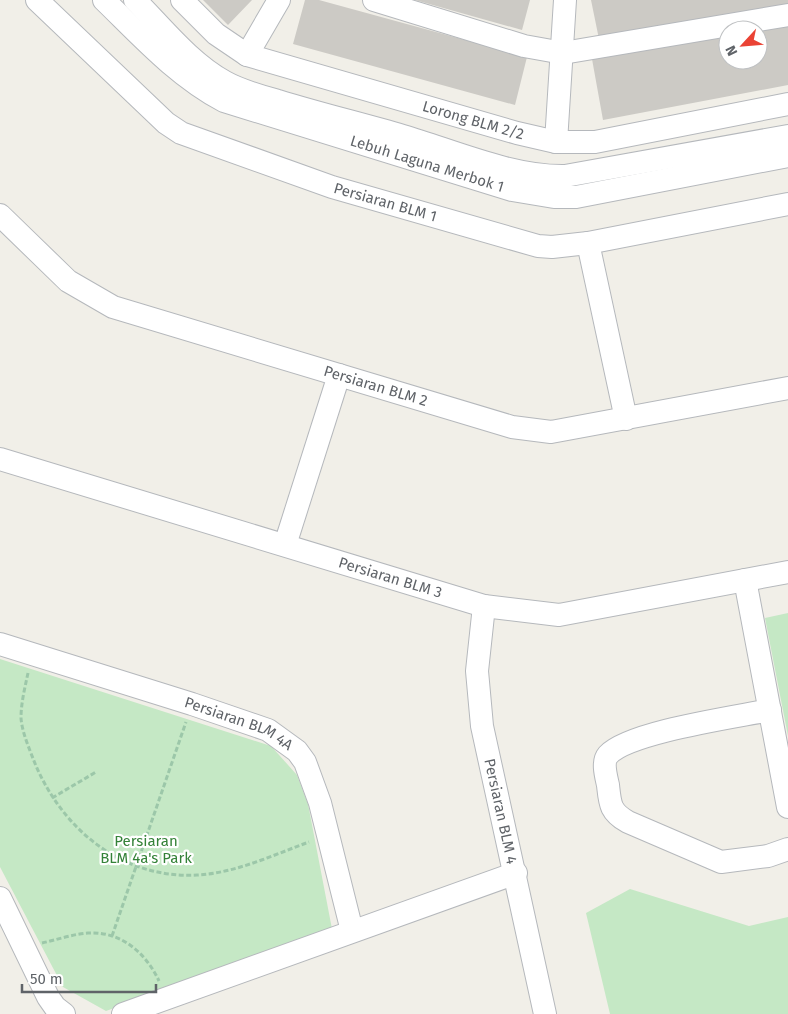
<svg xmlns="http://www.w3.org/2000/svg" width="788" height="1014" viewBox="0 0 788 1014" font-family="'Fira Sans',sans-serif">
  <rect width="100%" height="100%" fill="#f1efe8"/>
  <!-- green -->
  <path fill="#c5e8c5" d="M788,613V736L765,618Z
    M0,659L271,746L297,775L308,804L332,929L106,1011L63,987L0,867Z
    M630,889L749,926L788,917V1014H610L586,913Z"/>
  <!-- building -->
  <path fill="#cccac5" d="M203,0H252L228,25Z
    M305,0H319L527,57L515,105L293,44Z
    M415,0H530L522,30Z
    M591,0H788V9L600,44Z
    M788,22V85L603,120L592,59L728,33V60H758V30Z"/>
  <g fill="none" stroke-linecap="round" stroke-linejoin="round">
    <defs>
      <g id="minor">
        <path id="s1" d="M37,0L166,123L181,133L332,187L538,246L552,247L588,243L788,204"/>
        <path id="s2" d="M104,0C142,37 177,76 224,101L512,190L554,197H576L788,156"/>
        <path d="M135,0C162,27 190,63 225,82C241,91 260,96 278,101C320,114 362,124 403,136C454,151 512,177 565,176L788,136"/>
        <path id="s3" d="M182,0L216,34L247,55L517,133L556,142H595L788,104"/>
        <path d="M374,0L524,46L563,53L788,15"/>
        <path d="M247,55L279,0"/>
        <path d="M556,142L565,0"/>
        <path id="s4" d="M0,215L68,281L113,307L512,427L551,432L788,388"/>
        <path d="M588,243L626,419"/>
        <path id="s5" d="M0,459L484,606L559,615L788,572"/>
        <path d="M285,545L339,375"/>
        <path d="M745,580L788,807"/>
        <path id="s6" d="M484,606L477,671L482,726L545,1014"/>
        <path id="s7" d="M0,644L192,704L268,730L297,751L305,762L320,803L352,931"/>
        <path d="M770,710C736,717 629,732 608,755C602,762 606,776 608,785C610,804 610,812 628,822L721,862L768,856L788,849"/>
        <path d="M0,898L48,997L55,1007L64,1014"/>
        <path d="M123,1014L516,873"/>
      </g>
    </defs>
    <!-- minor casing -->
    <use href="#minor" stroke="#b5b8bc" stroke-width="24"/>
    <!-- path -->
    <path stroke="#9cc7a9" stroke-width="3" stroke-dasharray="5 2.5" stroke-linecap="butt" d="M28,673C25,687 21,703 21,718C22,732 29,748 34,761C61,828 121,879 197,875C236,873 273,855 309,842
      M52,798L96,772
      M112,936L186,722
      M42,943C56,940 73,934 88,933C121,931 146,953 159,981"/>
    <!-- minor -->
    <use href="#minor" stroke="#fff" stroke-width="22"/>
  </g>
  <g text-anchor="middle" dominant-baseline="central" stroke-width="4.5" stroke-linejoin="round" paint-order="stroke">
    <!-- street labels -->
    <g font-size="15" fill="#5f6368" stroke="#fff">
      <text stroke="none"><textPath href="#s3" startOffset="321">Lorong BLM 2/2</textPath></text>
      <text stroke="none"><textPath href="#s2" startOffset="370">Lebuh Laguna Merbok 1</textPath></text>
      <text stroke="none"><textPath href="#s1" startOffset="412">Persiaran BLM 1</textPath></text>
      <text stroke="none"><textPath href="#s4" startOffset="421">Persiaran BLM 2</textPath></text>
      <text stroke="none"><textPath href="#s5" startOffset="408">Persiaran BLM 3</textPath></text>
      <text stroke="none"><textPath href="#s7" startOffset="252">Persiaran BLM 4A</textPath></text>
      <text stroke="none"><textPath href="#s6" startOffset="208">Persiaran BLM 4</textPath></text>
    </g>
    <!-- park labels -->
    <g font-size="15" fill="#348238" stroke="#fff">
      <text x="146" y="841">Persiaran<tspan x="146" dy="17">BLM 4a's Park</tspan></text>
    </g>
  </g>
  <!-- north arrow -->
  <g transform="translate(743 45) rotate(244)"><circle r="24" fill="#ffffff" stroke="#bfc1c3"/>
  <path d="M0-4L9 19L0 12L-9 19Z" fill="#ea4335"/>
  <text y="-8" font-size="14" font-weight="bold" text-anchor="middle" fill="#5f6368">N</text>
  </g>
  <!-- scale -->
  <path d="M22 984v8h134v-8" fill="none" stroke="#5f6368" stroke-width="2.5"/>
  <text x="30" y="984" font-size="15" fill="#5f6368" stroke="#ffffff" stroke-width="4" paint-order="stroke">50 m</text>
</svg>
